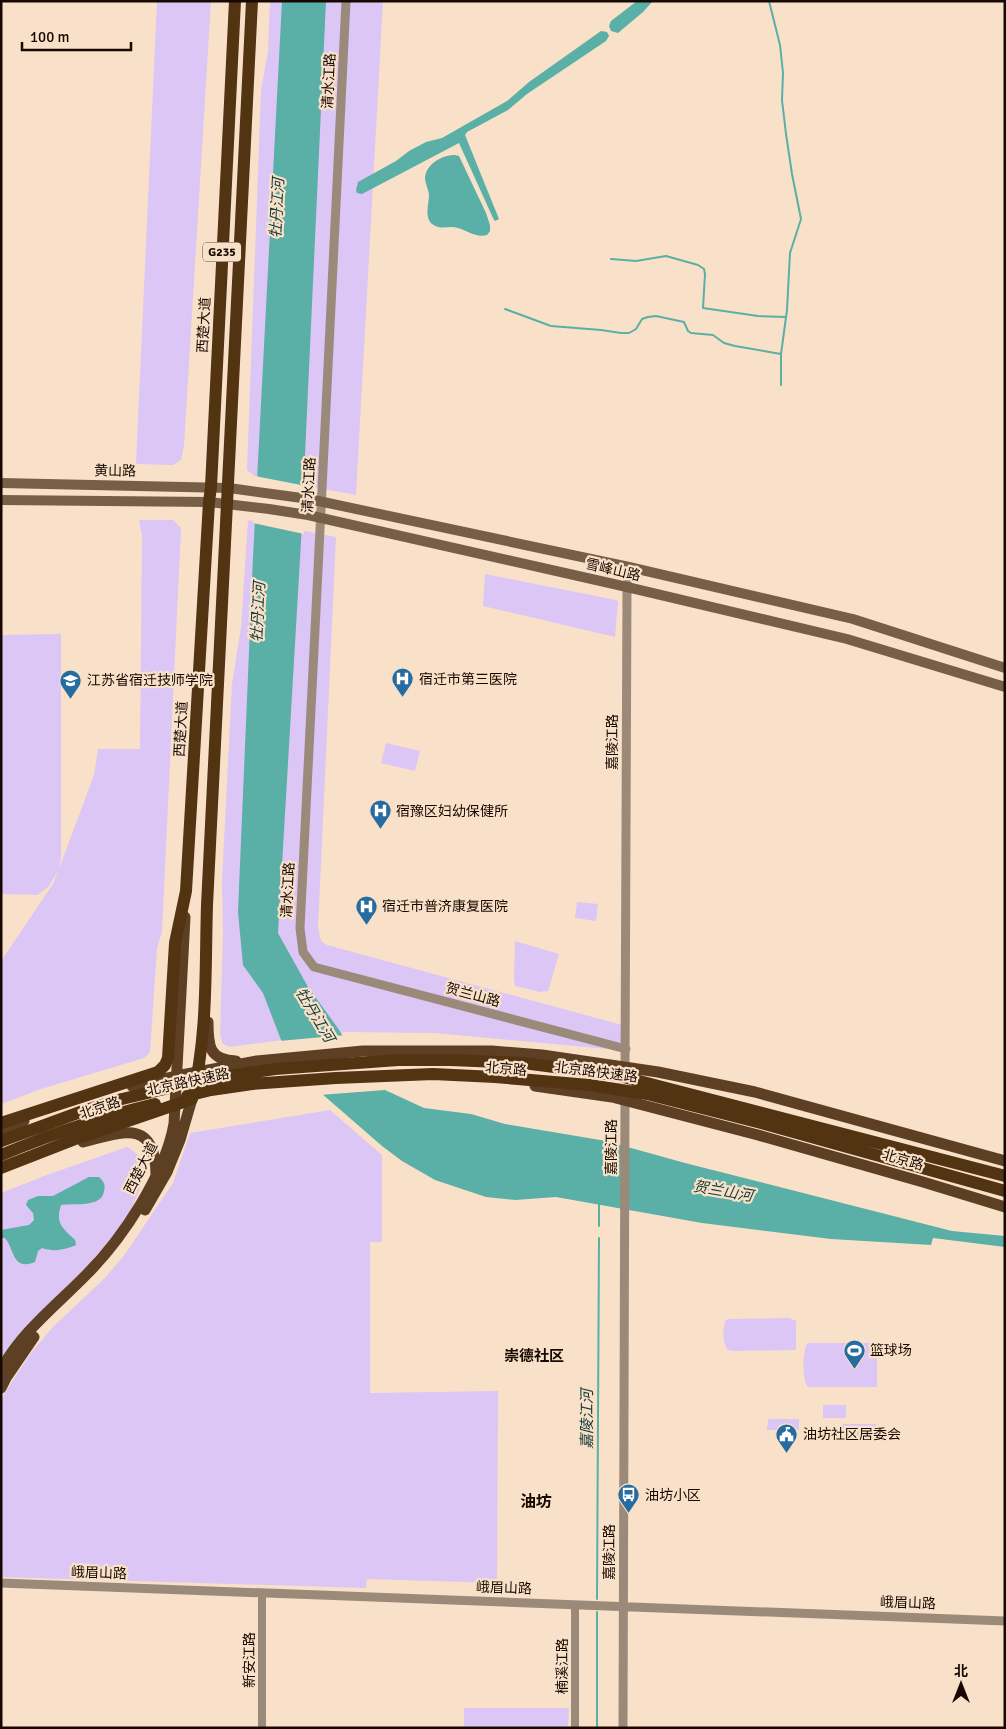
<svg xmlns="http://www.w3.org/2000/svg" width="1006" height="1729" viewBox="0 0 1006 1729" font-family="Signika,'Noto Sans SC',sans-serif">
  <rect width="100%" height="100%" fill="#f9e1c9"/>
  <!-- green -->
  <path fill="#dbc6f5" d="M157,1H211L184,445L181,460L173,465L136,464Z
    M270,1H383L356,495L255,476L247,470L261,91L268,51Z
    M139,520H173L181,528L162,932L157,948L150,1052L144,1058L41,1089L1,1104V961L53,884L58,871L49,886L38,895L1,894V635L61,634V857L59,869L94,775L98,749H140L142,536Z
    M248,520L336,537L318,928L321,941L327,945L622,1025V1041L614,1048L607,1049L434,1033L345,1032L229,1047L223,1044L220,1035L223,932L222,881L232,684L241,627Z
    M485,574L616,600L618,602L615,637L483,606Z
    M386,743L420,751L415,771L381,763Z
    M577,902L598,904L596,921L575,918Z
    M515,941L559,954L548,991L540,992L515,986L514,978Z
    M330,1110L382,1155V1242H370V1393L498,1391L497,1583L367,1579L366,1588L1,1577V1401L6,1391L31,1353L53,1327L104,1279L123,1257L173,1183L190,1133Z
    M127,1147C133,1150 138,1154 142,1160C150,1176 130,1211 122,1226L1,1364V1193L47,1175Z
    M789,1318L796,1321V1350L733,1351L728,1350C722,1342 723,1330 725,1321L728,1319Z
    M808,1343H877V1387H808C802,1381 802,1349 808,1343Z
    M823,1405H846V1418H823Z
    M768,1419H799V1430H767Z
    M843,1424H876V1440H843Z
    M464,1708H569L568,1728H464Z"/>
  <!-- water -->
  <path fill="#5aafa6" d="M282,1H326L301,542L278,933L308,987L337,1027L364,1068L385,1090L424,1108L471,1114L505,1124L606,1141L685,1163L952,1231L1005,1236V1247L933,1238L931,1245L831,1239L702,1223L556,1197L515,1200L486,1197L435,1180L402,1161L382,1146L321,1093L283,1045L263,993L243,965L238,912L253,557Z
    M637,1H653L643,12L618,33L611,31L609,26L611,21Z
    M601,31L607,32L609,36L606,41L527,94L508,110L467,132L465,135L499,219L495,221L493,218L459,143L362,194L357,193L356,190L358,182L396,161L409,151L426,142L442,138L507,101L529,82Z
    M455,155L459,156L486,213L490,225V231L487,235C476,238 468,231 458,228C449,225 441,231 432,224C424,217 429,204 429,195C428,189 426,185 425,179C425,165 441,155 455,155Z
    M89,1177H99C103,1181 106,1184 104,1191C102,1208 74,1203 61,1205C55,1224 63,1228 75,1240L76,1245C64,1250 54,1252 42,1248L38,1251L35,1262C12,1271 15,1250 5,1238H1V1230L29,1225L34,1220L33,1213L26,1205L28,1200L38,1196H53Z"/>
  <!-- pier -->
  <path fill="#f9e1c9" d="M255,476L306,486L304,534L253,523Z
    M346,1035L366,1066L377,1078L385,1090L320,1095L279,1041Z"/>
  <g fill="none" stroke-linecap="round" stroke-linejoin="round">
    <!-- stream -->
    <path stroke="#5aafa6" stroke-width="2" d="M769,1L780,45L783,73L782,100L786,134L792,174L801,219L790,253L787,310L781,354V385
      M611,259L636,261L666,256L698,265L704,269L705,274L703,308L758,316L786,317
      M505,309L551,326L601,330L621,333H629L636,329L642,319L648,317L656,316L684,322L688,331L691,333L713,335L724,343L735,346L781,354
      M599,1204V1226
      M597,1599L599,1238
      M597,1612V1728"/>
    <!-- minor -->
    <path stroke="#9b8a7a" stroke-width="8" d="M575,1605V1728
      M262,1728V1593"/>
    <!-- tertiary -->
    <path stroke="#9b8a7a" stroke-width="9" d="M346,1C332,310 315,619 300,928L303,952L314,967L626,1049
      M625,1073L627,587L629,567
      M1,1583L1005,1621
      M623,1728L625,1096"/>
    <!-- secondary -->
    <path stroke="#775f47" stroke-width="10" d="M1,483L229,488L309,499L629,567L853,619L1005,668
      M1,500L209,502L269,509L308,515L627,587L847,639L1005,687"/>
    <!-- primary -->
    <path stroke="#5d4023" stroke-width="11" d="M208,1022C208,1046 209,1060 236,1061
      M132,1086L176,1076L257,1061L363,1051H492L542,1055L658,1072L755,1092L1005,1161
      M535,1086L612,1097L758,1135L923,1182L1005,1207
      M1,1131L24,1121
      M83,1142C122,1132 155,1118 156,1174
      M145,1210L167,1172L180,1140L192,1099
      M1,1370C21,1332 58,1304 87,1274C123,1238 165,1174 174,1124L185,917
      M1,1388L6,1378L34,1337"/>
    <!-- trunk -->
    <path stroke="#523312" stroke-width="12" d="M187,1096L211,1090L252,1084L336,1078L433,1074L495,1077L589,1085L647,1094L761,1123L1005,1191
      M1,1123L158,1072L165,1065L168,1058L175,943L186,891L209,502L211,487L235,1
      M1,1141L83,1111L122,1099L203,1080L275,1069L398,1060H451L523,1063L616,1075L1005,1176
      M1,1155C52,1134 103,1116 155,1104
      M1,1168L78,1138L192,1099C208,1036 205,969 207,905L252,1"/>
  </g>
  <!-- icons -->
  <defs>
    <symbol id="hospital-pin" viewBox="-11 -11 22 30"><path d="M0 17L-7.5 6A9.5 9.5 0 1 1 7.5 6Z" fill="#276ca1" stroke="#f9e1c9"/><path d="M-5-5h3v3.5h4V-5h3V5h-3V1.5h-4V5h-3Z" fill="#fff"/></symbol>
    <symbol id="school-pin" viewBox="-11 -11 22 30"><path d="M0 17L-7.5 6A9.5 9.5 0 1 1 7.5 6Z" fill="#276ca1" stroke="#f9e1c9"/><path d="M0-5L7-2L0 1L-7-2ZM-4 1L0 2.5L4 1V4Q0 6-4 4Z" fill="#fff"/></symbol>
    <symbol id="stadium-pin" viewBox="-11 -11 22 30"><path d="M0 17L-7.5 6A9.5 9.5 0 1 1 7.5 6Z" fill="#276ca1" stroke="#f9e1c9"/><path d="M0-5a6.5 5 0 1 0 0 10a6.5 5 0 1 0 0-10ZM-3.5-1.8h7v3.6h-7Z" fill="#fff"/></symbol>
    <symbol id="civic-pin" viewBox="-11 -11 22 30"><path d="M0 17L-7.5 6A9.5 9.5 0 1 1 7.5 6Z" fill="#276ca1" stroke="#f9e1c9"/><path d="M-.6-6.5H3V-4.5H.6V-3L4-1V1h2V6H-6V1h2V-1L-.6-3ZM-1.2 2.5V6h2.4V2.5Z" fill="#fff"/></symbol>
    <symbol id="bus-pin" viewBox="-11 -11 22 30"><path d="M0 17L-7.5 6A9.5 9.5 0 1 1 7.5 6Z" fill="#276ca1" stroke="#f9e1c9"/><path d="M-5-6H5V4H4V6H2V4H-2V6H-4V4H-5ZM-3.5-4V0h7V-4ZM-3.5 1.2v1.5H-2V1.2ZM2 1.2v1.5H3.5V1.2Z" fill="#fff"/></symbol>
  </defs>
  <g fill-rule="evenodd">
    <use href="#hospital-pin" x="390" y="666" width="25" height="34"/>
    <use href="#school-pin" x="58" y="668" width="25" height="34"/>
    <use href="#hospital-pin" x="368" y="798" width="25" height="34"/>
    <use href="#hospital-pin" x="354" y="894" width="25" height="34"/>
    <use href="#stadium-pin" x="842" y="1338" width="25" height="34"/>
    <use href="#civic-pin" x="774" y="1422" width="25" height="34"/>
    <use href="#bus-pin" x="616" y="1482" width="25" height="34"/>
  </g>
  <g text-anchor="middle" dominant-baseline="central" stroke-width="4.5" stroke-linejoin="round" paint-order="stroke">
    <!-- shield labels -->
    <rect fill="#f9e1c9" stroke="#5b4a3c" stroke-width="1" x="203" y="242.5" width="38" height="19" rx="4"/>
    <g font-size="12" font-weight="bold" fill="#170900">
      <text x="222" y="252">G235</text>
    </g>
    <!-- street labels -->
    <g font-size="14" fill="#170900" stroke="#f9e1c9">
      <text transform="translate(329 81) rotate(-87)">清水江路</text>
      <text transform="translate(204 325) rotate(-87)">西楚大道</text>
      <text transform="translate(115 471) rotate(1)">黄山路</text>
      <text transform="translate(309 485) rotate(-87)">清水江路</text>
      <text transform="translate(613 570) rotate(13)">雪峰山路</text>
      <text transform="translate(181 729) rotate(-87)">西楚大道</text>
      <text transform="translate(612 742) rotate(-90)">嘉陵江路</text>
      <text transform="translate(288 890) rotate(-87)">清水江路</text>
      <text transform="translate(473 995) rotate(15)">贺兰山路</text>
      <text transform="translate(506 1069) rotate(5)">北京路</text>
      <text transform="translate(596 1072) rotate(7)">北京路快速路</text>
      <text transform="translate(188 1082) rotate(-12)">北京路快速路</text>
      <text transform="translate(100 1108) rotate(-19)">北京路</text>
      <text transform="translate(611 1147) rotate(-90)">嘉陵江路</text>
      <text transform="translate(903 1160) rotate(16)">北京路</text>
      <text transform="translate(141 1168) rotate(-63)">西楚大道</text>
      <text transform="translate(609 1552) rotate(-90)">嘉陵江路</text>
      <text transform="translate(99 1573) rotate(2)">峨眉山路</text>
      <text transform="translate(504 1588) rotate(2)">峨眉山路</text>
      <text transform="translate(908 1603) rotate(2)">峨眉山路</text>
      <text transform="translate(249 1660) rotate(-90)">新安江路</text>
      <text transform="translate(562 1666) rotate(-90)">楠溪江路</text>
    </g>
    <!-- poi labels -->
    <g font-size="14" fill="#170900" stroke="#f9e1c9" text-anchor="start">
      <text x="419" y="679">宿迁市第三医院</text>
      <text x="87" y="680">江苏省宿迁技师学院</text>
      <text x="396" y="811">宿豫区妇幼保健所</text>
      <text x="382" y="906">宿迁市普济康复医院</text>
      <text x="870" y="1350">篮球场</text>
      <text x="803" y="1434">油坊社区居委会</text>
      <text x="645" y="1495">油坊小区</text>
    </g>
    <!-- water labels -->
    <g font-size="15" font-style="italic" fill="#133b37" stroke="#f9e1c9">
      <text transform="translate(277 208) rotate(-87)">牡丹江河</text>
      <text transform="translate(258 612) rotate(-87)">牡丹江河</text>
      <text transform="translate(315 1015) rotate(59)">牡丹江河</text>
      <text transform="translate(723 1191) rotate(10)">贺兰山河</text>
      <text transform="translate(587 1419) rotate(-90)">嘉陵江河</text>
    </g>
    <!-- neighbourhood labels -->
    <g font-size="15" font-weight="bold" fill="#170900" stroke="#f9e1c9">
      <text x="534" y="1356">崇德社区</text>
    </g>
    <!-- quarter labels -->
    <g font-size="16" font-weight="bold" fill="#170900" stroke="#f9e1c9">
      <text x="536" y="1502">油坊</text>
    </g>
  </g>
  <!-- border -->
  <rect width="1006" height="1729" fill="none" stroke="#170900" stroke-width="5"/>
  <!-- north arrow -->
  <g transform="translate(961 1684)" stroke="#f9e1c9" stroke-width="4" paint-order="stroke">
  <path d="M0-4L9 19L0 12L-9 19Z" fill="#170900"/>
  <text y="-8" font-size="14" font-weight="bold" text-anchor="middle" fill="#170900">北</text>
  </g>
  <!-- scale -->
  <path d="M22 42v8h109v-8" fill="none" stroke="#170900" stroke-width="2.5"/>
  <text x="30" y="42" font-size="15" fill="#170900" stroke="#f9e1c9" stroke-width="4" paint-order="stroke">100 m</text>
</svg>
